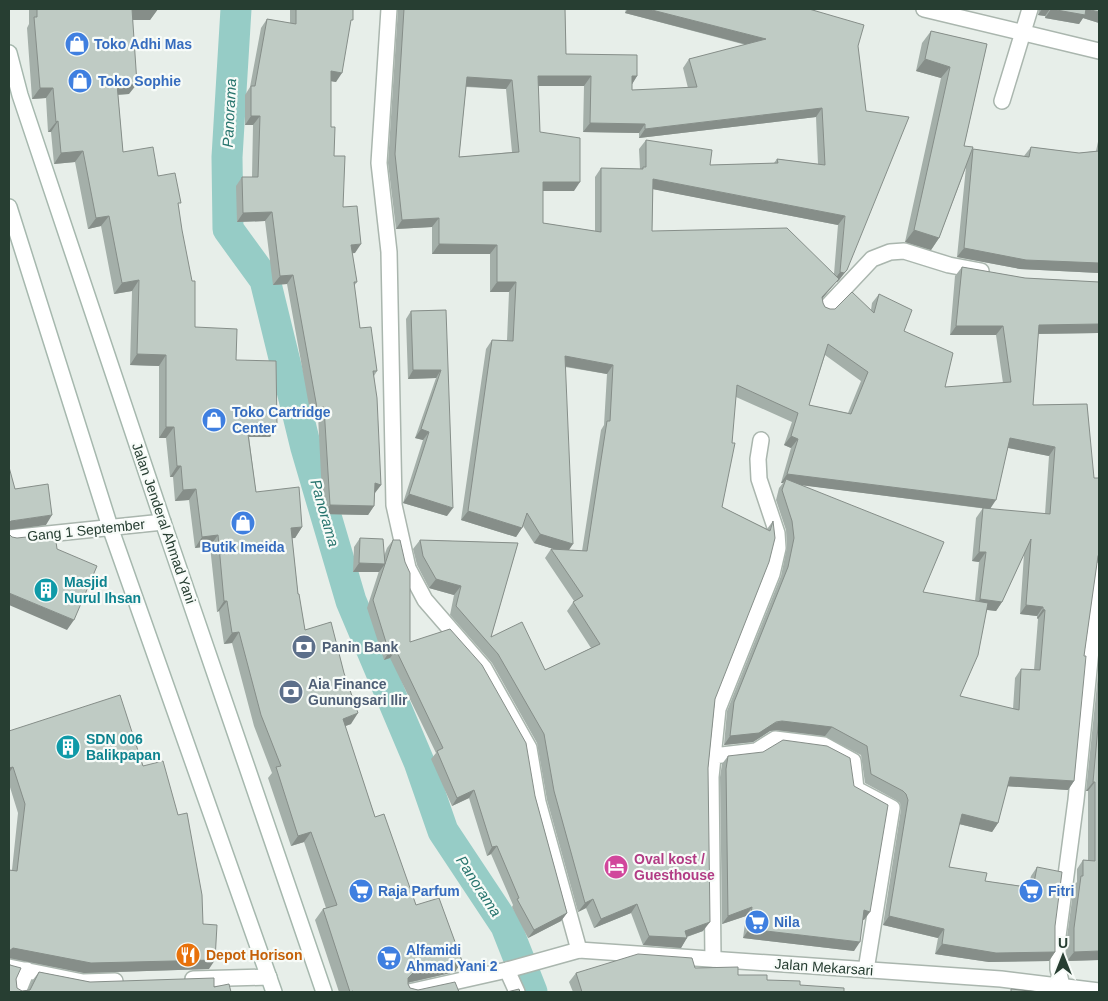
<svg xmlns="http://www.w3.org/2000/svg" width="1108" height="1001" viewBox="0 0 1108 1001" font-family="Arial,sans-serif">
  <rect width="100%" height="100%" fill="#e7eee9"/>
  <g fill="none" stroke-linecap="round" stroke-linejoin="round">
    <!-- canal -->
    <path stroke="#96ccc6" stroke-width="31" d="M236,9L227,157L228,229L265,280L306,448L351,601L419,762L443,831L506,926L532,992"/>
    <defs>
      <path id="minor" d="M389,9L379,163L389,252L394,505L408,568L425,600L484,668L529,748L538,802L579,950
        M924,9L1099,51
        M1002,101L1030,9
        M825,309L872,259L890,252L904,251L949,265L981,271
        M9,538L163,522
        M713,756L756,751L775,739L824,745L853,761L856,789L892,808L866,970
        M713,959L711,777L718,709L772,574L778,548L777,533L759,479L758,459L761,440
        M9,967L83,982L115,981
        M507,970L517,992
        M193,979L269,977
        M1062,986L1058,969V936L1076,800L1099,570
        M18,992L27,970"/>
      <path id="tertiary" d="M409,992L507,970L579,950L1001,979L1099,991"/>
      <path id="secondary" d="M9,53L20,95L163,522L324,992
        M9,207L110,527L274,992"/>
    </defs>
    <!-- minor casing -->
    <use href="#minor" stroke="#aab6ae" stroke-width="18"/>
    <!-- tertiary casing -->
    <use href="#tertiary" stroke="#aab6ae" stroke-width="18"/>
    <!-- secondary casing -->
    <use href="#secondary" stroke="#a6b8ae" stroke-width="18"/>
    <!-- minor -->
    <use href="#minor" stroke="#fff" stroke-width="15"/>
    <!-- tertiary -->
    <use href="#tertiary" stroke="#fff" stroke-width="15"/>
    <!-- secondary -->
    <use href="#secondary" stroke="#fff" stroke-width="15"/>
  </g>
  <!-- wall -->
  <path fill="#a4afa9" fill-rule="evenodd" d="M29,9H158L150,20H133L129,94L118,95L123,152L158,176L178,207L195,327L236,360L277,426L270,437H249L256,492L302,527L295,538H292L298,594L305,630L351,724L345,726L375,817L416,905L462,961L455,972L408,983V984L410,988L418,990L459,992H339L315,920L323,909L326,908L304,842L291,846L268,778L272,773L254,726L232,643L224,644L219,611L217,612L210,546L195,548L189,500L175,501L173,477H170L166,438H159V366L130,365L132,291L114,294L101,226L88,229L75,162L54,164L51,132H48L46,98L32,99L27,28L29,24Z
    M290,9H353L336,82L331,81V127L334,156L343,207L355,253H352L357,282L354,286L360,328L377,371L374,376L381,485L375,493L374,506L368,515L323,514L318,416L311,417L287,284L273,285L265,221L237,222L236,186L242,177H252L253,125H245V95L250,87L261,28L267,19L290,23Z
    M398,9H565L566,54L637,76L632,84V90L688,88L683,68L689,59L746,45L625,13L626,9H809L858,46L840,279L837,282H836L822,299L823,303L825,307L830,309L871,310L872,303L879,294L904,331L945,387L1003,383L996,335H950L955,276L962,267L1025,278L1099,282V331L1098,333L1038,334L1033,405L1087,404L1099,561H1097L1084,656L1074,781L1068,790L1007,786L998,823L992,832L959,824L949,867L985,881L1028,887L1031,876L1037,867L1055,926V952L1049,961L989,962L935,954L938,938L883,925L901,809L900,803L896,800L865,783L861,755L825,736L776,730L770,731L753,742L724,745L727,711L781,576L787,547L786,530L776,500L779,488L783,483H781L791,448L784,445L792,422L736,397L722,507L767,529L773,521L715,699L708,768L703,931L687,937L681,948L643,945L631,913L594,928L586,908L578,912L547,800L537,743L492,663L450,615L454,595L429,588L417,565L413,549L420,540L518,543L491,637L545,670L591,648L567,611L574,601L545,558L551,549L557,550L534,543L523,526L516,537L461,520L486,349L492,340H507L509,292H490V254H432V227L396,229L388,163ZM538,86H584L583,132L639,133V138L816,117L818,164L777,159L774,163L710,165L646,140L639,149L640,169L601,168L595,177V231L543,223V191H574L540,132ZM466,87L506,89L512,152L459,157ZM653,189L838,225L834,274L652,231ZM825,355L861,381L848,413L809,405ZM565,367L607,374L604,425L601,430L582,551L569,550ZM1008,448L1049,456L1045,514L990,509ZM802,485L987,509L983,508L976,518L972,561L979,562L975,601L923,592ZM1024,554L1020,614L1037,616V618L1038,619L1034,670L1021,669L1015,678L1013,709L960,696L987,610L996,611L1002,602Z
    M1039,9H1099V23L1083,18L1079,24L1045,18V16L1038,15Z
    M931,31L987,44L964,146L971,152L973,149L1024,156L1031,147L1079,153L1096,151L1099,137V273L1020,269L957,257L966,167L939,238L931,250L905,242L941,78L916,71L922,43Z
    M446,310L447,516L403,503L423,440L415,438L436,378L408,379L406,319L411,311Z
    M360,538L384,556L387,548L393,540L410,642L535,796L567,913L561,921L528,938L512,907L513,905L491,854L487,856L469,798L452,806L431,759L436,753L390,658L384,660L367,608L379,571V572H353L354,547Z
    M1099,665V960L1067,961V937L1074,885L1077,882V869L1083,860H1088V791H1086Z
    M9,731L143,766L203,924L209,969L84,973L9,958V870H12L18,813L9,784Z
    M728,756L864,920H863L854,951L743,938L746,916L722,924L720,777L722,764Z
    M695,968L767,980L800,985L844,992H573L569,982L576,973Z
    M39,972L90,982L214,987L9,992L16,979L17,988L22,991L28,990L32,981Z"/>
  <!-- shaded-wall -->
  <path fill="#868e89" d="M132,9H158L150,20H125Z
    M628,9H648L766,39L760,48L625,13Z
    M1042,9H1050L1045,16L1038,15Z
    M1051,9H1086L1099,12V23L1083,18L1079,24L1045,18Z
    M925,59L950,67L941,78L916,71Z
    M331,71L342,73L336,82L324,80Z
    M538,76H591L584,86H532Z
    M632,76H637L631,86Z
    M467,77L512,80L506,89L461,86Z
    M117,84H137L129,94L110,95Z
    M40,88H53L46,98L32,99Z
    M822,108L816,117L639,138L645,129Z
    M251,116H260L253,125H245Z
    M58,121L51,132H48L56,122Z
    M590,123L645,124L639,133L583,132Z
    M83,151L75,162L54,164L61,153Z
    M653,179L845,216L838,225L647,188Z
    M543,182H580L574,191H537Z
    M272,212L265,221L237,222L243,213Z
    M109,216L101,226L88,229L96,218Z
    M439,218L432,227L396,229L402,220Z
    M914,230L939,238L931,250L905,242Z
    M361,244L355,253L345,254L351,245Z
    M439,244L497,245L490,254H432Z
    M964,248L1099,263V273L1020,269L957,257Z
    M847,270L840,279L837,282H836L816,306L840,272Z
    M293,275L287,284L273,285L280,276Z
    M139,280L132,291L114,294L122,283Z
    M497,282H516L509,292H490Z
    M1099,324V331L1098,333L1032,334L1039,325Z
    M956,326H1003L996,335H950Z
    M137,354L166,355L159,366L130,365Z
    M565,356L613,365L607,374L558,365Z
    M413,370H441L436,378L408,379Z
    M324,407L318,416L311,417L317,408Z
    M277,426L270,437H240L247,427Z
    M166,427H174L166,438H159Z
    M421,429L429,432L423,440L415,438Z
    M791,436L798,439L791,448L784,445Z
    M1010,438L1055,447L1049,456L1004,447Z
    M177,466H181L173,477H170Z
    M787,474L996,500L990,509L784,483L786,479L783,483H781Z
    M375,483L381,485L374,494Z
    M196,489L189,500L175,501L183,490Z
    M409,494L453,508L447,516L403,503Z
    M330,505L374,506L368,515L323,514Z
    M468,511L522,528L516,537L461,520Z
    M52,515L46,525L9,530V523L11,521Z
    M302,527L295,538L283,539L291,528Z
    M540,534L573,544L567,553L534,543Z
    M218,535L210,546L195,548L202,537Z
    M979,552H986L979,562L972,561Z
    M1099,554V561L1095,562Z
    M359,563L385,564L379,572H353Z
    M436,579L461,586L454,595L429,588Z
    M9,593L74,620L67,630L9,605Z
    M980,599L1002,602L996,611L974,608Z
    M224,601H227L219,611L217,612Z
    M1026,605L1043,607L1037,616L1020,614Z
    M1043,609L1045,610L1038,619L1037,618Z
    M239,632L232,643L224,644L232,633Z
    M396,650L390,658L384,660L389,652Z
    M358,713L351,724L335,730L343,719Z
    M782,721L832,727L825,736L776,730L770,731L753,742L724,745L730,736Z
    M13,767L9,773V768Z
    M1010,777L1074,781L1068,790L1003,786Z
    M1093,782H1095L1088,791H1086Z
    M474,790L469,798L452,806L457,798Z
    M962,814L998,823L992,832L955,823Z
    M311,832L304,842L291,846L298,836Z
    M497,846L491,854L487,856L492,847Z
    M593,899L586,908L578,912L585,903Z
    M637,904L631,913L594,928L601,919Z
    M752,907L746,916L722,924L728,916Z
    M864,910L870,912L864,920L858,919Z
    M567,913L561,921L528,938L534,930Z
    M889,916L944,929L938,938L883,925Z
    M710,922L703,931L683,938H687L681,948L643,945L649,936L685,931Z
    M749,929L860,942L854,951L743,938Z
    M942,944L1055,952L1049,961L989,962L935,954Z
    M13,948L215,960L209,969L84,973L9,958V951Z
    M1099,951V960L1067,961L1074,952Z
    M462,961L455,972L406,983L408,978L414,972Z"/>
  <!-- building -->
  <path fill="#bfcbc4" stroke="#868e89" fill-rule="evenodd" d="M37,9H158H132L137,84H117L123,152L153,147L158,176L175,173L181,203H178L182,230L192,281H195V327L237,329L236,360L276,361L277,426L247,427L256,492L299,487L302,527L291,528L298,594H299L305,630L331,622L344,673L358,713L343,719L375,817L384,814L416,905L439,898L462,961L414,972L408,978V984L410,988L418,990L455,982L459,992H353V991L350,992L323,909L337,905L311,832L298,836L276,767L281,766L261,715L239,632L232,633L227,601H224L218,535L202,537L196,489L183,490L181,466H177L174,427H166V355L137,354L139,280L122,283L109,216L96,218L83,151L61,153L58,121L56,122L53,88H40L34,17H37Z
    M296,9H353V20H351L342,73L331,71V127H335L334,156H345L343,207L357,206L361,244L351,245L357,282H354L360,328L371,327L377,371H373L377,398L381,485L375,483L374,506L330,505L324,407L317,408L293,275L280,276L272,212L243,213L242,177H258L260,116H251V86H255L267,19L296,24Z
    M404,9H565L566,54L637,55V76H632V90L697,87L689,59L766,39L648,9H809L864,25L858,46L866,111L909,117L847,270L844,273L840,272L845,216L653,179L652,231L787,228L839,279L822,297L823,303L825,307L830,309H835L852,292L874,313L879,294L912,310L904,331L953,353L945,387L1011,382L1003,326H956L962,267L1025,278L1099,282V324L1039,325L1033,405L1087,404L1094,478H1099V554L1098,556L1084,656H1086L1074,781L1010,777L998,823L962,814L949,867L987,873L985,881L1033,888L1037,867L1062,872L1055,926V952L996,953L942,944L944,929L889,916L908,800L906,794L903,791L871,774L867,746L832,727L782,721L776,722L759,733L730,736L734,702L788,567L794,538L792,521L782,490L786,479L944,542L923,592L988,603L978,655L960,696L1019,710L1021,669L1040,670L1045,610L1043,609V607L1026,605L1031,539L1002,602L980,599L986,552H979L983,508L1050,514L1055,447L1010,438L996,500L787,474L798,439L791,436L798,413L737,385L732,443H735L722,507L770,531L773,521L775,538L769,562L715,699L708,768L710,922L685,931L687,938L649,936L637,904L601,919L593,899L585,903L554,791L544,734L498,654L456,606L461,586L436,579L423,556L420,540L518,543L491,637L522,622L545,670L600,644L573,602L583,596L551,549L587,551L607,421H610L613,365L565,356L573,544L540,534L527,513L522,528L468,511L492,340L513,341L516,282H497V245L439,244V218L402,220L395,154ZM538,76H591L590,123L645,124V129L822,108L825,165L777,159L778,163L710,165L712,150L646,140V167H643V169L601,168V232L543,223V182H580V138L540,132ZM467,77L512,80L519,152L459,157ZM828,344L868,372L851,414L809,405Z
    M1051,9H1086L1085,15Z
    M1087,9H1099V12Z
    M931,31L987,44L964,146L973,147L939,238L914,230L950,67L925,59Z
    M1031,147L1079,153L1099,151V263L1026,260L964,248L973,149L1029,157Z
    M446,310L453,508L409,494L429,432L421,429L441,370H413L411,311Z
    M9,467L15,489L48,484L52,515L11,521L9,523Z
    M9,534L12,537L17,538L55,534L57,549L97,566L74,620L9,593Z
    M360,538L383,539L385,564L359,563Z
    M393,540H400L405,562L410,573V642L450,629L482,665L526,743L535,796L567,913L534,930L517,899L519,898L497,846L492,847L474,790L457,798L437,751L443,748L396,650L389,652L373,600Z
    M120,695L143,766L163,761L178,815L187,813L202,895L203,924L217,925L215,960L91,963L13,948L9,951V870L17,871L25,804L13,767L9,768V731Z
    M1099,716V951L1074,952V928L1081,876H1083V860L1095,861V782H1093Z
    M783,740L827,746L850,758L854,786L888,805L870,912L864,910L860,942L749,929L752,907L728,916L726,769L728,756L763,752Z
    M638,954L692,958L695,968L738,967V975H767V980L800,981V985L844,988V992H582L576,973Z
    M9,963L10,965L21,968L16,979L17,988L22,991L30,990L39,972L90,982L214,978V987L229,984L231,992H9Z
    M519,989L520,992H507Z
    M1011,989L1039,992H1011Z"/>
  <!-- icons -->
  <defs>
    <symbol id="shop-disc" viewBox="-11 -11 22 22"><circle r="9.5" fill="#3f7fe0" stroke="#f7fbf8"/><path d="M-5-2.5h2.3a2.7 3.5 0 0 1 5.4 0H5L5.5 6h-11ZM-1.5-2.5h3a1.5 2.3 0 0 0-3 0Z" fill="#fff"/></symbol>
    <symbol id="building-disc" viewBox="-11 -11 22 22"><circle r="9.5" fill="#0f9aa8" stroke="#f7fbf8"/><path d="M-4-6H4V6H1V3H-1V6H-4ZM-2.5-4.3h1.7v1.8h-1.7ZM.8-4.3h1.7v1.8H.8ZM-2.5-1h1.7V.8h-1.7ZM.8-1h1.7V.8H.8Z" fill="#fff"/></symbol>
    <symbol id="bank-disc" viewBox="-11 -11 22 22"><circle r="9.5" fill="#5c6f8a" stroke="#f7fbf8"/><path d="M-6-4H6V4H-6ZM0-2.3a2.3 2.3 0 1 0 0 4.6a2.3 2.3 0 1 0 0-4.6Z" fill="#fff"/></symbol>
    <symbol id="hotel-disc" viewBox="-11 -11 22 22"><circle r="9.5" fill="#d1479c" stroke="#f7fbf8"/><path d="M-6-4.5h1.5V1H6V5H4.5V3h-9V5H-6ZM-4 0a1.8 1.8 0 1 1 3.6 0ZM.5 0V-2.5h3Q6-2.5 6 0Z" fill="#fff"/></symbol>
    <symbol id="supermarket-disc" viewBox="-11 -11 22 22"><circle r="9.5" fill="#3f7fe0" stroke="#f7fbf8"/><path d="M-6-5.5h2.5l.6 2H6L4.5 2H-2.5L-4.4-4H-6ZM-1.5 3.2a1.3 1.3 0 1 0 .1 0ZM3 3.2a1.3 1.3 0 1 0 .1 0Z" fill="#fff"/></symbol>
    <symbol id="restaurant-disc" viewBox="-11 -11 22 22"><circle r="9.5" fill="#e8710a" stroke="#f7fbf8"/><path d="M-5-6h1v4h1v-4h1v4h1v-4h1v5L-1.5 .5V6h-2V.5L-5-1ZM5-6V6H3V1.5H1.5Q1.5-4 5-6Z" fill="#fff"/></symbol>
  </defs>
  <g fill-rule="evenodd">
    <use href="#shop-disc" x="63" y="30" width="28" height="28"/>
    <use href="#shop-disc" x="66" y="67" width="28" height="28"/>
    <use href="#shop-disc" x="200" y="406" width="28" height="28"/>
    <use href="#shop-disc" x="229" y="509" width="28" height="28"/>
    <use href="#building-disc" x="32" y="576" width="28" height="28"/>
    <use href="#bank-disc" x="290" y="633" width="28" height="28"/>
    <use href="#bank-disc" x="277" y="678" width="28" height="28"/>
    <use href="#building-disc" x="54" y="733" width="28" height="28"/>
    <use href="#hotel-disc" x="602" y="853" width="28" height="28"/>
    <use href="#supermarket-disc" x="347" y="877" width="28" height="28"/>
    <use href="#supermarket-disc" x="1017" y="877" width="28" height="28"/>
    <use href="#supermarket-disc" x="743" y="908" width="28" height="28"/>
    <use href="#restaurant-disc" x="174" y="941" width="28" height="28"/>
    <use href="#supermarket-disc" x="375" y="944" width="28" height="28"/>
  </g>
  <g text-anchor="middle" dominant-baseline="central" stroke-width="4.5" stroke-linejoin="round" paint-order="stroke">
    <!-- shop labels -->
    <g font-size="14" font-weight="bold" fill="#366cbe" stroke="#f7fbf8" text-anchor="start">
      <text x="94" y="44">Toko Adhi Mas</text>
      <text x="98" y="81">Toko Sophie</text>
      <text x="232" y="412">Toko Cartridge<tspan x="232" dy="16">Center</tspan></text>
      <text x="243" y="547" text-anchor="middle">Butik Imeida</text>
      <text x="378" y="891">Raja Parfum</text>
      <text x="1048" y="891">Fitri</text>
      <text x="774" y="922">Nila</text>
      <text x="406" y="950">Alfamidi<tspan x="406" dy="16">Ahmad Yani 2</tspan></text>
    </g>
    <!-- street labels -->
    <g font-size="14" fill="#273e32" stroke="#f7fbf8">
      <text transform="translate(164 523) rotate(71)">Jalan Jenderal Ahmad Yani</text>
      <text transform="translate(86 530) rotate(-6)">Gang 1 September</text>
      <text transform="translate(824 967) rotate(4)">Jalan Mekarsari</text>
    </g>
    <!-- culture labels -->
    <g font-size="14" font-weight="bold" fill="#0d838f" stroke="#f7fbf8" text-anchor="start">
      <text x="64" y="582">Masjid<tspan x="64" dy="16">Nurul Ihsan</tspan></text>
      <text x="86" y="739">SDN 006<tspan x="86" dy="16">Balikpapan</tspan></text>
    </g>
    <!-- service labels -->
    <g font-size="14" font-weight="bold" fill="#4e5e75" stroke="#f7fbf8" text-anchor="start">
      <text x="322" y="647">Panin Bank</text>
      <text x="308" y="684">Aia Finance<tspan x="308" dy="16">Gunungsari Ilir</tspan></text>
    </g>
    <!-- hotel labels -->
    <g font-size="14" font-weight="bold" fill="#b23c85" stroke="#f7fbf8" text-anchor="start">
      <text x="634" y="859">Oval kost /<tspan x="634" dy="16">Guesthouse</tspan></text>
    </g>
    <!-- food labels -->
    <g font-size="14" font-weight="bold" fill="#c56008" stroke="#f7fbf8" text-anchor="start">
      <text x="206" y="955">Depot Horison</text>
    </g>
    <!-- water labels -->
    <g font-size="15" font-style="italic" fill="#27746d" stroke="#f7fbf8">
      <text transform="translate(229 113) rotate(-87)">Panorama</text>
      <text transform="translate(325 513) rotate(74)">Panorama</text>
      <text transform="translate(479 886) rotate(57)">Panorama</text>
    </g>
  </g>
  <!-- border -->
  <rect width="1108" height="1001" fill="none" stroke="#273e32" stroke-width="20"/>
  <!-- north arrow -->
  <g transform="translate(1063 956)" stroke="#f7fbf8" stroke-width="4" paint-order="stroke">
  <path d="M0-4L9 19L0 12L-9 19Z" fill="#273e32"/>
  <text y="-8" font-size="14" font-weight="bold" text-anchor="middle" fill="#273e32">U</text>
  </g>
</svg>
